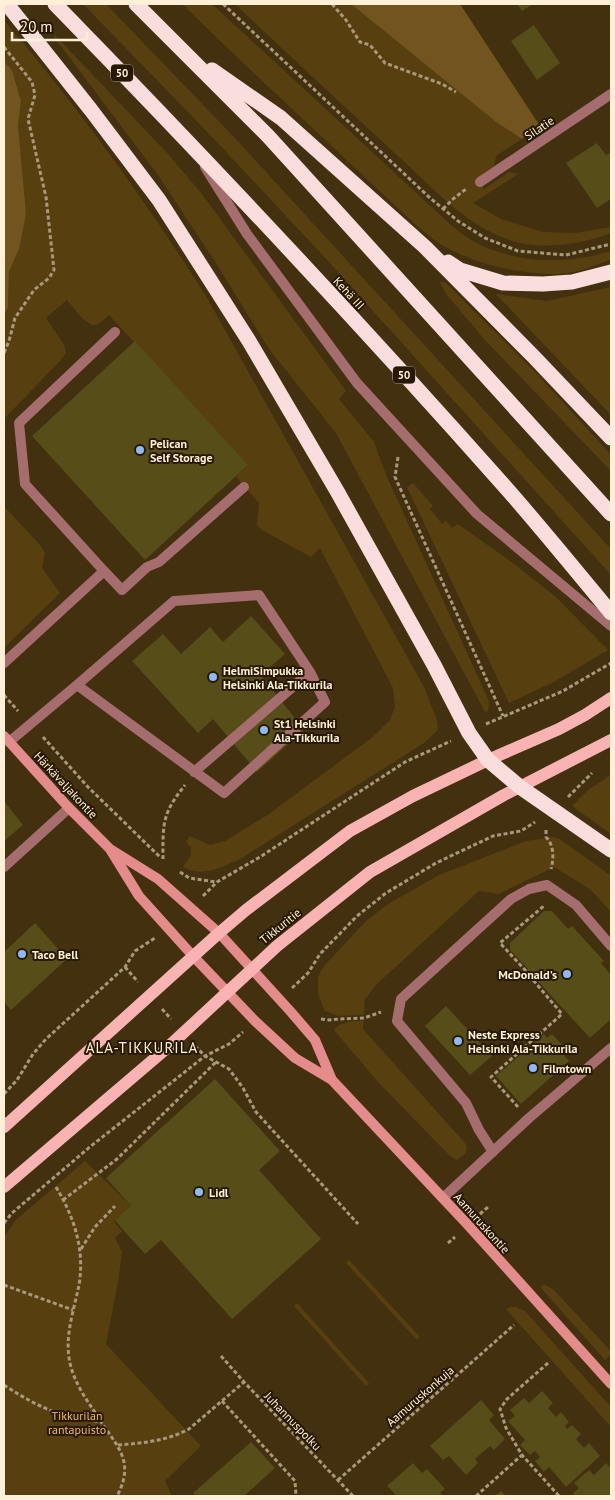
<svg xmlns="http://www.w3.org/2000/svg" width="615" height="1500" viewBox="0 0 615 1500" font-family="'PT Sans',sans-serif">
  <rect width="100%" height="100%" fill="#43300f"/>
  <!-- green -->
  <path fill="#583f10" d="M83,4H106L234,137L611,549V575L328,261L215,140Z
    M182,4H212L451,225C461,233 471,241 483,246C524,264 569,264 611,251V259C594,266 575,274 556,274C518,274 477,265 444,246C434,241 425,232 416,225L242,62Z
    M235,4H351L496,122L522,139L496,156L494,166L476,179L484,189L509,172L518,174L473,203L501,219L543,232L575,233L611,227V233C581,245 538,251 507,239C464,224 432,187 399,157C344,106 289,55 235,4Z
    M4,20C78,107 145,200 206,296L424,687L437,720L438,730L424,743L240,859C223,867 202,878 183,867L191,855V848L186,842L190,836L210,845L225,841L269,814L374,736L390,720L395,707L393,688L320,548L311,557L262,530L257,525L259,503L236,477L248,465L109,315C105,318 100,324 95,325C86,326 73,307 67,300L46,318L64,345L66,353L60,361L4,419V315L8,307L9,272L19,249L18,126L21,101L12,70L4,61Z
    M55,35L168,154L202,194L346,391L339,399L374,442L387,477L489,701L488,711L485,712L336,433L269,349L214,260L158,175L54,37Z
    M439,281L446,283L537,374L611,455V471L484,339L447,295Z
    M611,287V286V415L496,294L547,301Z
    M413,483L433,506L430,509L442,524L446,521L452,528L458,524L513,563L556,597L608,650L554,682L509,703L407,487Z
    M4,506L41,546L45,554L42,568L60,593L4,648Z
    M611,775V834L572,806L588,790Z
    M554,837L561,840L611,876V912L590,889L554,867L499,894L479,891L377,984L365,999L364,1015L338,1016L325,1011L318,994V976L324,966L365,922L388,904L439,875L526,841Z
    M352,1021H363V1029L465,1143C470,1151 464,1156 457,1160L450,1156L378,1082L334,1030L339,1025Z
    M85,1161L131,1206L114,1222L122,1231L115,1238L122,1252L118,1282L106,1344L201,1446L165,1481L172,1496H4V1237L16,1220Z
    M349,1260L420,1337L417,1340L346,1263Z
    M543,1284L553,1289L609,1349L611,1354L605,1360L541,1288Z
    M297,1303L369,1383L366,1386L294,1306Z
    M511,1307H516L525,1311L611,1407V1427L506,1309Z"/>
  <!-- forest -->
  <path fill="#71541e" d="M351,4H460L540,126L522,139L496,122Z
    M4,61L12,70L21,101L18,126L26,214L19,249L9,272L8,307L4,315Z"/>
  <!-- building -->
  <path fill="#564d18" d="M517,4H533L522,11Z
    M534,25L560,63L537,80L511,41Z
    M597,143L606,155L611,152V199L597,208L566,163Z
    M135,341L248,465L145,560L32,436Z
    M251,616L285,654L261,675L304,730L257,772L213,719L198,733L132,661L163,634L181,654L210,627L223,642Z
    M4,801L23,825L4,841Z
    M544,911H552L568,929L572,926L604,961L601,963L611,975V1019L590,1038L535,978L531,982L524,973L528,969L510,950V943Z
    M35,923L67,959L11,1010L4,1002V952Z
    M446,1006L492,1056L470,1075L425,1026Z
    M544,1034L547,1038L552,1034L566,1049L562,1053L569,1061L521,1104L496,1076Z
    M215,1079L280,1151L259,1170L321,1239L232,1319L161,1240L145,1254L125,1232L115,1220L131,1206L106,1178Z
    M542,1391L553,1403L548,1408L556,1417L561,1412L569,1422L565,1426L567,1429L572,1425L581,1434L576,1439L584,1448L589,1443L600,1456L566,1487L549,1467L544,1472L535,1461L540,1457L535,1451L530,1455L520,1445L525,1440L508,1421L515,1416L510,1410L524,1398L529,1403Z
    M481,1400L494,1415L489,1420L505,1439L494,1450L490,1446L475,1459L478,1463L466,1475L449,1456L443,1460L430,1446Z
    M251,1442L275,1468L244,1496H196L193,1493Z
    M413,1463L422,1473L427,1469L445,1489L440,1493L443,1496H393L395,1494L387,1486Z
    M606,1463L611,1468V1496H575L573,1493L579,1488L574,1483L589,1470L594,1475Z
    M501,1491L506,1496H494Z"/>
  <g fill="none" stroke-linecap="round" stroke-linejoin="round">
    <!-- path -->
    <path stroke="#a9987b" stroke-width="3" stroke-dasharray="4 2.5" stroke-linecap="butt" d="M223,4L430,198L458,221L485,238L518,251L566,255L611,244
      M332,4L346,20L360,42L370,45L385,63L442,84L456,92
      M4,47L32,82L35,95L28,119L46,197L54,270L49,278L34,290L15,318L9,341L4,353
      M443,209L453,199L466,189
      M398,457L395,477L503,716
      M4,695L18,711
      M486,724L563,691L611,663
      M43,737L88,787L161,858
      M568,797L592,773
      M546,830V837C554,845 554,858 551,869
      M163,859C163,845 162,827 167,814C171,803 178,794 185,785
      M180,872L189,878L216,882
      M203,896L217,882L260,857L405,762L451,741
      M125,967L138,982
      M526,971L500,943L545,905
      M292,988L308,973L320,954L357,916L386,893L436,863L493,836L521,831L535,822
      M162,1009L171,1019
      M321,1019L330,1020L339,1019L364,1018L381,1012
      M195,1046L205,1056L229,1069L243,1088L256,1112L358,1224
      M4,1094L17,1080L33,1054L46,1039L125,967L135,951L155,938
      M518,1107L491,1077L562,1014L533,980
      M56,1187C74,1217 85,1249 79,1285C74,1310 64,1337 70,1363C74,1382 86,1399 96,1414C114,1444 137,1459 117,1496
      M63,1200L117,1159L216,1062
      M480,1214L488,1207
      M4,1223L12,1213L91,1146L205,1056L229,1044L243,1032
      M448,1243L455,1237
      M81,1249L95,1227L115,1206
      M4,1285L73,1310
      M221,1356L244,1382L353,1496
      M548,1363L507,1399L500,1409L506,1428L522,1455L559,1496
      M4,1385C25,1399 47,1411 72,1418C81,1420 91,1420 100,1422
      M222,1401L295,1481L296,1496
      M118,1445C143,1443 167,1441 189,1429L244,1382
      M338,1480L514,1325
      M476,1496L522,1455"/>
    <!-- lane -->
    <path stroke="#a56d6d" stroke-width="10" d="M205,167L247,234L357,383L477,514L611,626
      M104,571L122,590L147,567L159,562L244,487
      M4,663L104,571L25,484L19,423L115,332
      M9,742L77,685L174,601L259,595L310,672L325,702L224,793L77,685
      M194,772L310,672
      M4,867L69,808
      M493,1152L479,1130L466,1103L397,1021L401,999L511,899L529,889L547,885L576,905L611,946
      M443,1198L529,1118L611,1048"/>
    <!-- street -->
    <path stroke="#a56d6d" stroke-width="10" d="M480,182L611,94"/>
    <!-- secondary -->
    <path stroke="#e48b8c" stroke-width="10" d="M4,736L69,808L110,849L158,879L219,933L291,1012L315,1040L332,1080
      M110,849L139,896L193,956L255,1021L295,1058L332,1080L468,1225L611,1384"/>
    <!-- primary -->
    <path stroke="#f9b3b3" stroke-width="12" d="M4,1127L219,933L246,910L350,831L413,796L488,760L559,729L585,715L611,698
      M4,1187L167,1048L277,946L370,872L504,795L611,740"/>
    <!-- highway -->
    <path stroke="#fadedd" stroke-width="15" d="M7,4L91,110L159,200L249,341L337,491L434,665L469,733L488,760L520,787L611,850
      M55,4C209,162 361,324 507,489C543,530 577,572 611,613
      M136,4L268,136L611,514
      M212,70L281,118L425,247L534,357L611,438
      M448,262L460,270L503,283L543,284L572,282L611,272"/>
  </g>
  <!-- markers -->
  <g fill="#8eb9fc" stroke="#271901" stroke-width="2">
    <circle cx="140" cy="450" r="5"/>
    <circle cx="213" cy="677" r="5"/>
    <circle cx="264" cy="730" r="5"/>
    <circle cx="22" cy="954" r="5"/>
    <circle cx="567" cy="974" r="5"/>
    <circle cx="458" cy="1041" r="5"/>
    <circle cx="533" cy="1068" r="5"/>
    <circle cx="199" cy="1192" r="5"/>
  </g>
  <g text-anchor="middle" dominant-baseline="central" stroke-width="4" stroke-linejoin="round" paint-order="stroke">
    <!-- shield labels -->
    <g fill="#271901" stroke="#beb097" stroke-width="1">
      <rect x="111" y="64.5" width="22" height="17" rx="4"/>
      <rect x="393" y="366.5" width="22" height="17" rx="4"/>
    </g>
    <g font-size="11" font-weight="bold" fill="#fff0d7">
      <text x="122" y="73">50</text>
      <text x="404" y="375">50</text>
    </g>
    <!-- street labels -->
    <g font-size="12" fill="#fff0d7" stroke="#271901">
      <text transform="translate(539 128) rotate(-34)">Silatie</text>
      <text transform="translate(349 293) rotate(47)">Kehä III</text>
      <text transform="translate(66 785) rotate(47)">Härkävaljakontie</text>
      <text transform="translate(280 926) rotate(-39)">Tikkuritie</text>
      <text transform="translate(482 1223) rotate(48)">Aamuruskontie</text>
      <text transform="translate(420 1396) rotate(-41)">Aamuruskonkuja</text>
      <text transform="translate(293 1421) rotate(46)">Juhannuspolku</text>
    </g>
    <!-- poi labels -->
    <g font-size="12" font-weight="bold" fill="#fff0d7" stroke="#271901" text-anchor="start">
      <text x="150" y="443">Pelican<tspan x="150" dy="14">Self Storage</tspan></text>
      <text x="223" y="670">HelmiSimpukka<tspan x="223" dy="14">Helsinki Ala-Tikkurila</tspan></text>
      <text x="274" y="723">St1 Helsinki<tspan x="274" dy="14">Ala-Tikkurila</tspan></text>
      <text x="32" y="954">Taco Bell</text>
      <text x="557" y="974" text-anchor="end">McDonald's</text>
      <text x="468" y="1034">Neste Express<tspan x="468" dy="14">Helsinki Ala-Tikkurila</tspan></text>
      <text x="543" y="1068">Filmtown</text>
      <text x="209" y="1192">Lidl</text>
    </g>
    <!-- park labels -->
    <g font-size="12" fill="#f2bb5a" stroke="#271901">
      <text x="77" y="1415">Tikkurilan<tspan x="77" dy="14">rantapuisto</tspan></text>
    </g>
    <!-- quarter labels -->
    <g font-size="15" letter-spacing="1" fill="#fff0d7" stroke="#271901">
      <text x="142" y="1047">ALA-TIKKURILA</text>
    </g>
  </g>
  <!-- border -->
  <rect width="615" height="1500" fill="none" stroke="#fff0d7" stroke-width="10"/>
  <!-- scale -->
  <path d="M12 32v8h75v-8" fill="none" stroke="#fff0d7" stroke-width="2.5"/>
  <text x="20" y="32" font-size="15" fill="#fff0d7" stroke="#271901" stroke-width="4" paint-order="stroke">20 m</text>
</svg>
